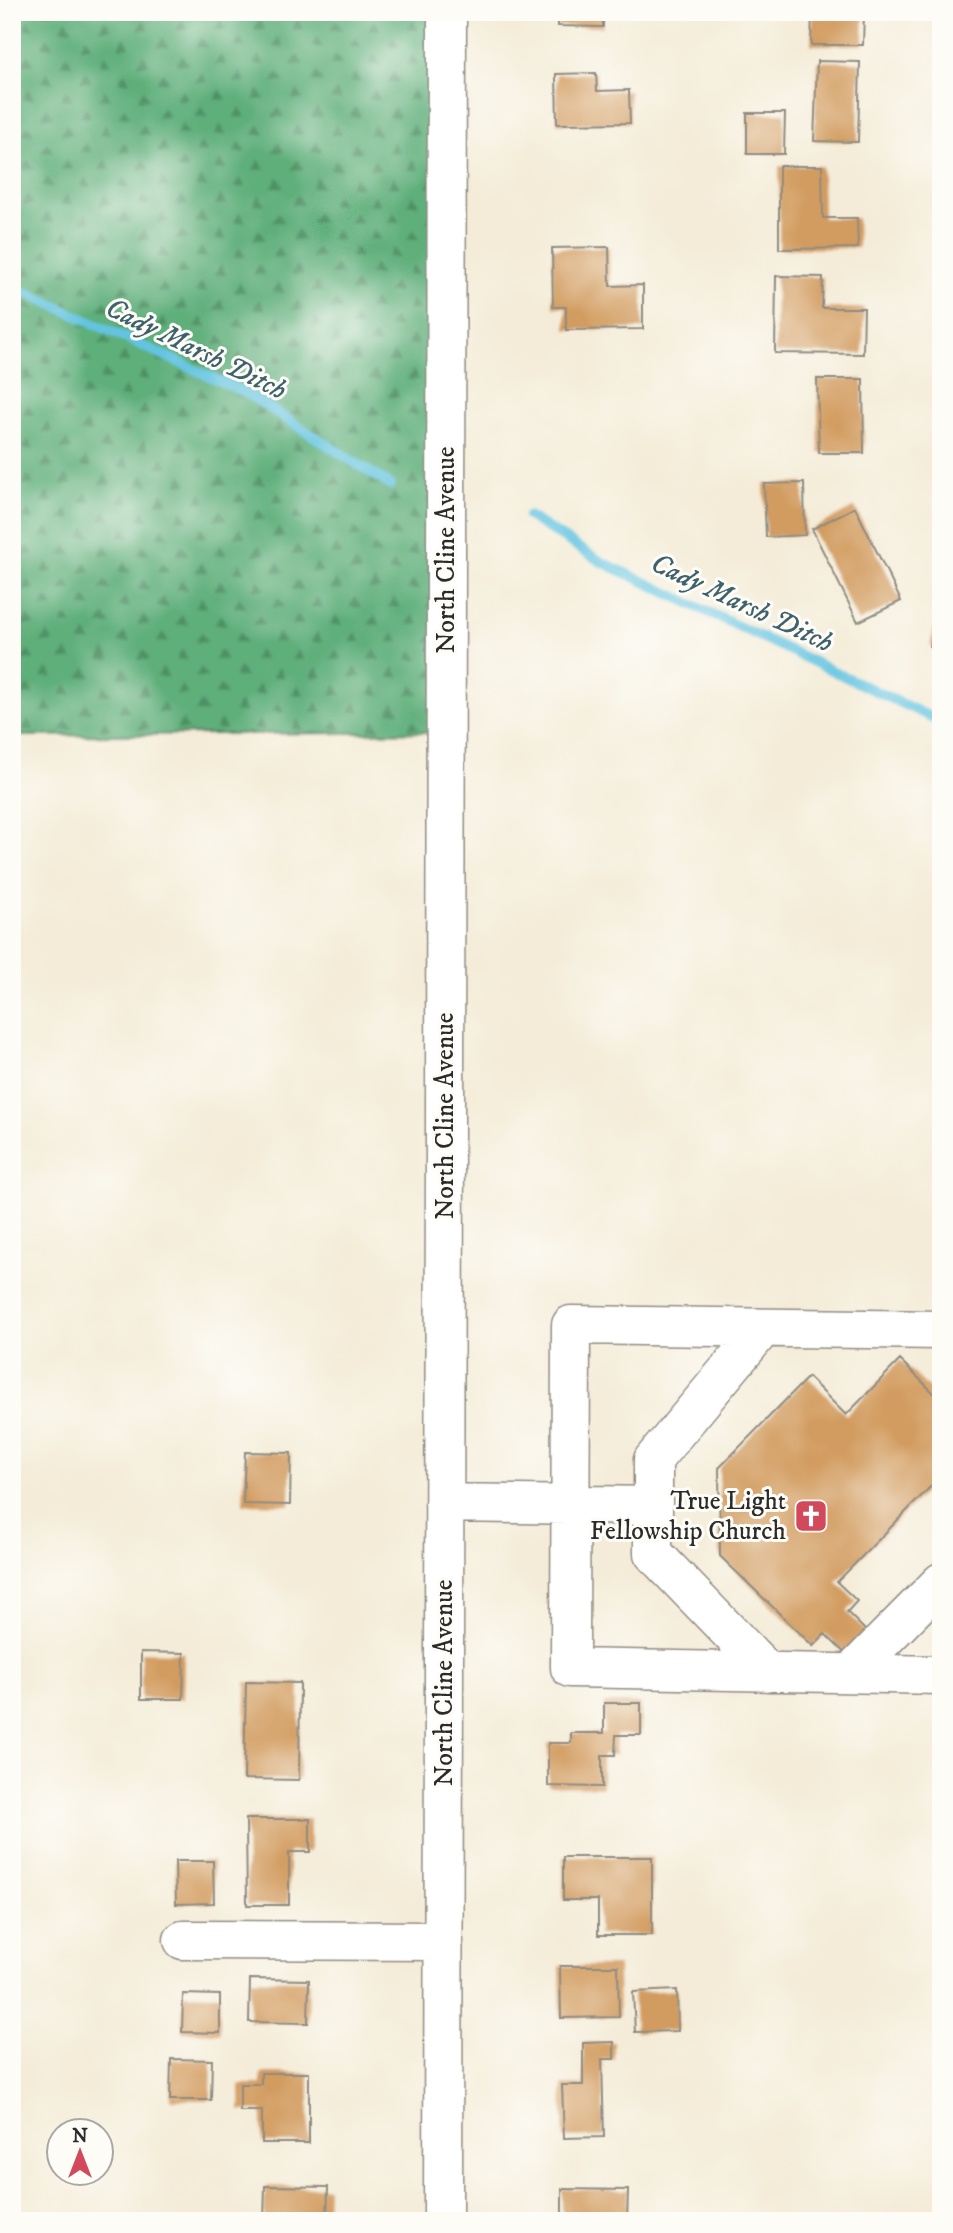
<svg xmlns="http://www.w3.org/2000/svg" width="953" height="2233" viewBox="0 0 953 2233" font-family="'IM FELL DW Pica',serif">
  <defs>
    <pattern id="forest-firs" width="22" height="20" patternUnits="userSpaceOnUse" patternTransform="scale(1.75)"><rect width="22" height="20" fill="#5eaf7a"/><path d="M5 1l3.5 6h-7zM16 11l3.5 6h-7z" fill="#4e8f64"/></pattern>
  </defs>
  <rect width="100%" height="100%" fill="#fdfcf7"/>
  <filter id="ink" filterUnits="userSpaceOnUse"><feTurbulence type="fractalNoise" baseFrequency=".0143" numOctaves="2"/><feDisplacementMap in="SourceGraphic" scale="14" xChannelSelector="R" yChannelSelector="G"/><feConvolveMatrix kernelMatrix="1 2 1 2 8 2 1 2 1" color-interpolation-filters="sRGB"/></filter>
  <filter id="wash" filterUnits="userSpaceOnUse"><feTurbulence type="fractalNoise" baseFrequency=".00686" numOctaves="4" result="noise"/><feDisplacementMap in="SourceGraphic" scale="28" xChannelSelector="R" yChannelSelector="G"/><feGaussianBlur stdDeviation="1.57" result="paint"/><feColorMatrix in="noise" values="0 0 0 0 0 0 0 0 0 0 0 0 0 0 0 0 0 1.4 0 .05"/><feComposite in="paint" operator="in"/></filter>
  <g filter="url(#wash)">
    <rect width="100%" height="100%" fill="#f4ecd8"/>
    <!-- forest -->
    <path fill="url(#forest-firs)" stroke="#446d52" stroke-width="2" d="M12,12H446L447,732L12,736Z"/>
    <g fill="none" stroke-linecap="round" stroke-linejoin="round">
      <!-- stream -->
      <path stroke="#63c4e1" stroke-width="10" d="M12,286L246,393L390,485
        M528,516L600,561L941,722"/>
    </g>
    <g id="blocks">
      <!-- building -->
      <path fill="#d29b5f" d="M558,12H603V27L558,26Z
        M812,12H864L863,45H811Z
        M817,61L860,62L858,142L814,141Z
        M596,73L597,91L629,90L630,123L557,124L556,74Z
        M747,113H785L784,154H747Z
        M779,166H822L823,218H857L858,248L779,249Z
        M609,247L610,286L643,285V329L566,330V307H553L552,248Z
        M776,276L823,277L822,308H864L863,354L775,353Z
        M817,379H863L864,453H819Z
        M804,483L805,535L766,537L764,484Z
        M855,507L901,601L858,622L812,529Z
        M940,603L941,604V648L930,646Z
        M900,1360L941,1400V1476L837,1582L857,1601L847,1612L875,1640L854,1662L825,1634L813,1646L720,1556L719,1468L808,1377L846,1415Z
        M245,1452L291,1453L290,1505L243,1504Z
        M141,1652L184,1653L183,1699H141Z
        M246,1682L300,1683L299,1780L244,1779Z
        M604,1703H641V1735H616L615,1755H602V1787L548,1786V1743H571V1733H604Z
        M246,1819H310V1852H289V1905H247Z
        M563,1857H652V1935H598V1900H563Z
        M175,1861H213L214,1903L176,1904Z
        M560,1966H618L619,2017L561,2018Z
        M250,1979L309,1980L308,2023L249,2022Z
        M677,1990L678,2031L635,2032L633,1992Z
        M183,1994L220,1995V2033L182,2032Z
        M614,2042V2059H602L604,2137L564,2138L562,2085H583V2043Z
        M171,2059L212,2060L211,2100H170Z
        M261,2073H309V2143H262V2111H240V2084H261Z
        M265,2186L328,2187L327,2221H264Z
        M562,2189L628,2190L627,2221H562Z"/>
    </g>
  </g>
  <g filter="url(#ink)">
    <use href="#blocks" fill-opacity="0" stroke="#908c82" stroke-width="2"/>
    <g fill="none" stroke-linecap="round" stroke-linejoin="round">
      <defs>
        <path id="minor" d="M763,1328L653,1460V1553L768,1672
          M941,1330L571,1325L570,1668L941,1675
          M444,1503L653,1506
          M851,1673L941,1582
          M183,1940L444,1941
          M443,2221L447,12"/>
      </defs>
      <!-- minor casing -->
      <use href="#minor" stroke="#908c82" stroke-width="41"/>
      <!-- minor -->
      <use href="#minor" stroke="#fff" stroke-width="38"/>
    </g>
  </g>
  <!-- icons -->
  <defs>
    <symbol id="church-square" viewBox="-11 -11 22 22"><rect x="-9" y="-9" width="18" height="18" rx="4" fill="#d1495b" stroke="#fdfcf7"/><path d="M-1.2-6h2.4v3.5h3.3v2.4h-3.3V6h-2.4V-.1h-3.3v-2.4h3.3Z" fill="#fff"/></symbol>
  </defs>
  <g fill-rule="evenodd">
    <use href="#church-square" x="792" y="1497" width="38" height="38"/>
  </g>
  <g text-anchor="middle" dominant-baseline="central" stroke-width="6" stroke-linejoin="round" paint-order="stroke">
    <!-- street labels -->
    <g font-size="26" fill="#2b2b2b" stroke="#fdfcf7">
      <text transform="translate(446 550) rotate(-90)">North Cline Avenue</text>
      <text transform="translate(445 1116) rotate(-90)">North Cline Avenue</text>
      <text transform="translate(444 1683) rotate(-90)">North Cline Avenue</text>
    </g>
    <!-- poi labels -->
    <g font-size="26" fill="#2b2b2b" stroke="#fdfcf7" text-anchor="end">
      <text x="786" y="1501">True Light<tspan x="786" dy="30">Fellowship Church</tspan></text>
    </g>
    <!-- water labels -->
    <g font-size="28" font-style="italic" fill="#3f616b" stroke="#fdfcf7">
      <text transform="translate(196 349) rotate(26)">Cady Marsh Ditch</text>
      <text transform="translate(742 603) rotate(25)">Cady Marsh Ditch</text>
    </g>
  </g>
  <!-- margin -->
  <rect width="953" height="2233" fill="none" stroke="#fdfcf7" stroke-width="42"/>
  <!-- north arrow -->
  <g transform="translate(80 2152)"><circle r="33" fill="#fdfcf7" stroke="#a9a8a5" stroke-width="2"/>
  <path d="M0-5L12 26L0 18L-12 26Z" fill="#d1495b"/>
  <text y="-10" font-size="19" font-weight="bold" text-anchor="middle" fill="#2b2b2b">N</text>
  </g>
</svg>
